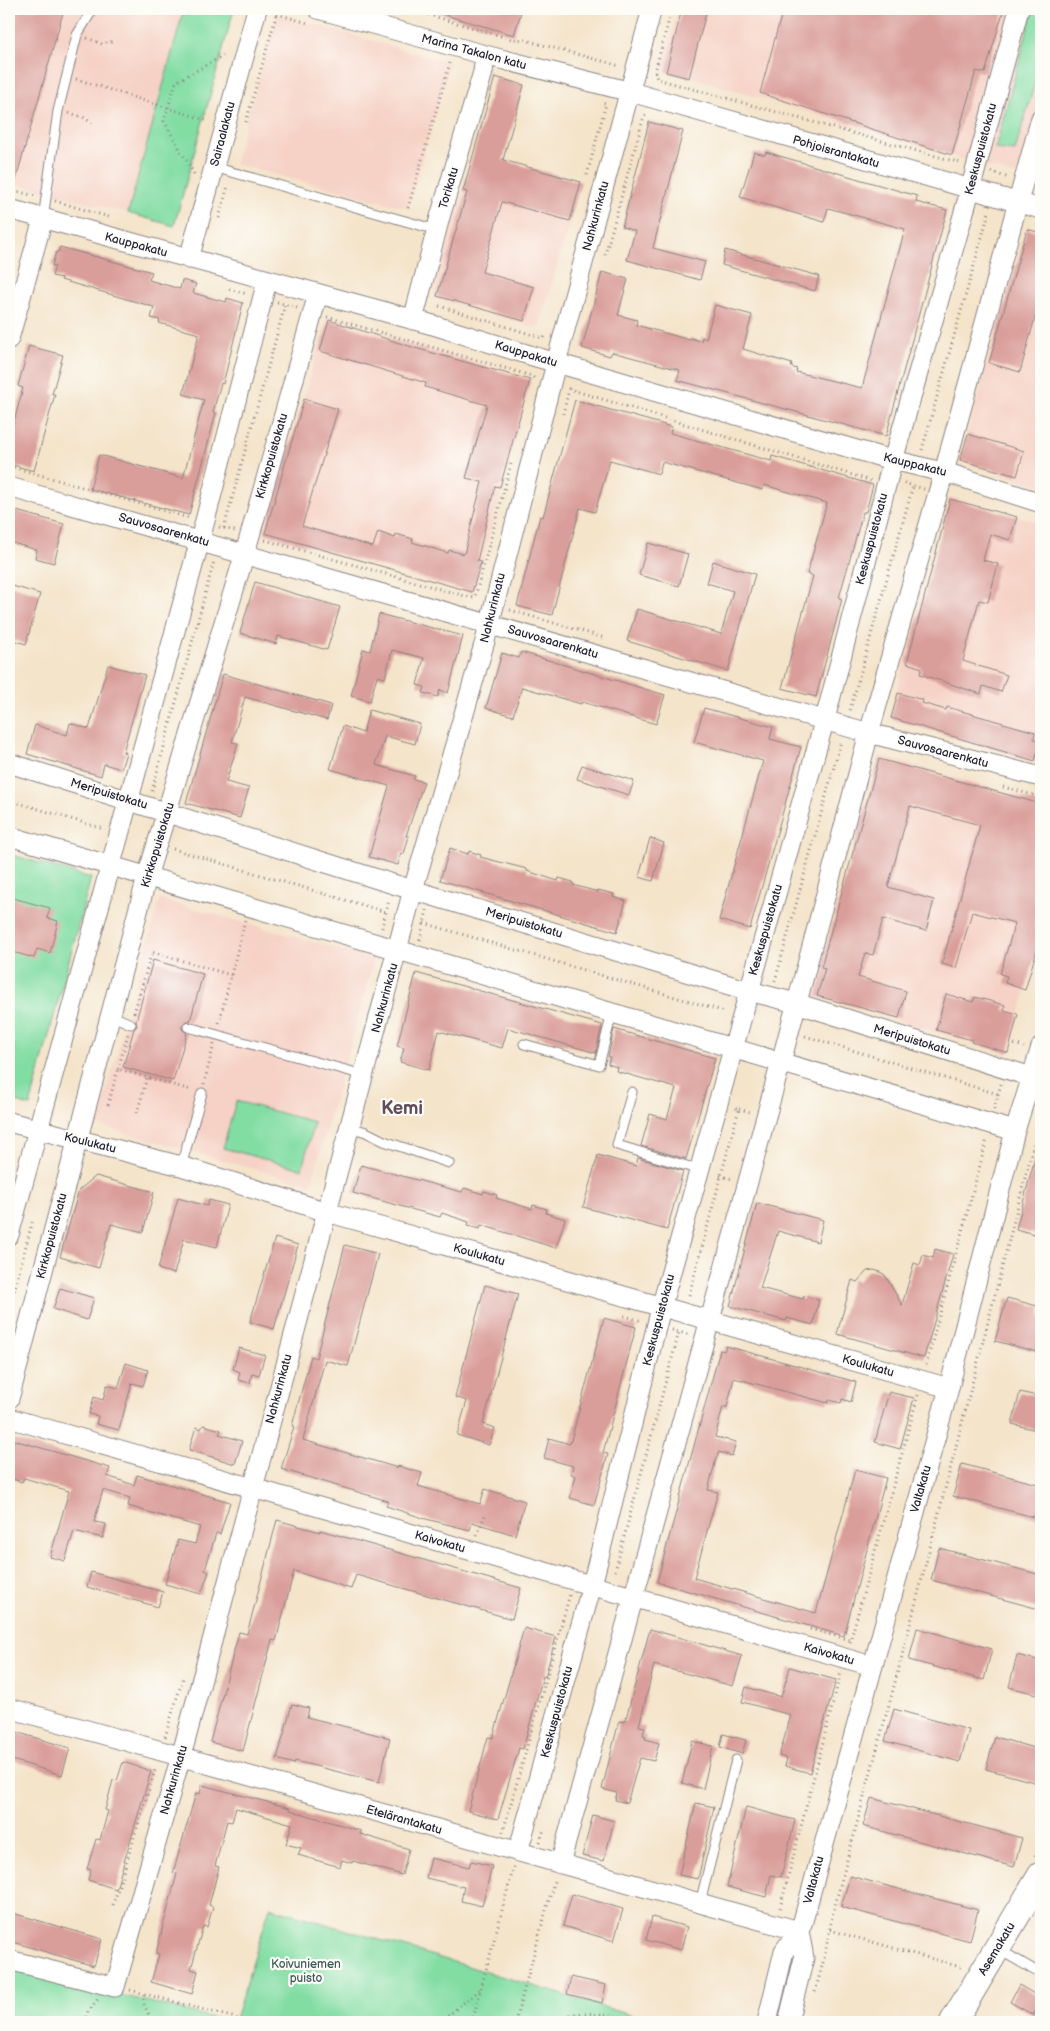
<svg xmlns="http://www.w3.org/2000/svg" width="1050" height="2031" viewBox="0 0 1050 2031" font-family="'Balsamiq Sans',sans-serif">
  <rect width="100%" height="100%" fill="#fdfcf7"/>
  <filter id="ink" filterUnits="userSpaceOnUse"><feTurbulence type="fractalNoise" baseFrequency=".02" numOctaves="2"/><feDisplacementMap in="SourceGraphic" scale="10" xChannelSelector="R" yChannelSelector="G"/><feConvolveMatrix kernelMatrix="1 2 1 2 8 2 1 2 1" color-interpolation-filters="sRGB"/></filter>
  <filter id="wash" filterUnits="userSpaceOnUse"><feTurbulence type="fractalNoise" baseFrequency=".0096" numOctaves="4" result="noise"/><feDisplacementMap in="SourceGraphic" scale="20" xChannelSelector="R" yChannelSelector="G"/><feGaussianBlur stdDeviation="1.12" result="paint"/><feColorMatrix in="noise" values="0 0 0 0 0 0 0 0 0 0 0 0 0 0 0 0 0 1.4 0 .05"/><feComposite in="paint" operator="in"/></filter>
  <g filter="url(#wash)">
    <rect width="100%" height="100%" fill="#f4e4ca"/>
    <!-- built -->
    <path fill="#f6d1c5" d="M9,9H184L128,213L9,182Z
      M678,9H1041V183L662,68Z
      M277,14L450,63L408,208L234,164Z
      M463,191L570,221L539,328L433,298Z
      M1027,227L1041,231V486L959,461Z
      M327,318L532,379L473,594L263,534Z
      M950,497L1041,523V764L889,719Z
      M879,755L1041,802V935L1009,1054L812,995Z
      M160,899L374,959L311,1185L97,1125Z"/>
    <!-- green -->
    <path fill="#82dda3" stroke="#52806f" d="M184,9H234L174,226L128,213Z
      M1033,9L1041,11V62L1015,151L995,149Z
      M9,854L91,878L30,1106L9,1100Z
      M236,1101L314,1122L302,1169L223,1148Z
      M270,1907L654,2022H234Z
      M9,1967L230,2022H9Z"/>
    <g id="blocks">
      <!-- building -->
      <path fill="#da9e9a" d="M9,9H64L12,193L9,192Z
        M435,9H522L514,35L435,12Z
        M682,9H707L689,78L666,72Z
        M783,9H1004L985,73L976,71L952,155L760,93Z
        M495,77L524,85L503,160L581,182L570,221L502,202L482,272L534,287L524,321L437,296L467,192L463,191Z
        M649,122L683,131L653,248L705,262L700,280L627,260L635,231L622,227Z
        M754,152L765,155L766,152L917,196L916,202L947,210L886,436L677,380L680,370L612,352L610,356L582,348L602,272L628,279L618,315L637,320L636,325L690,340V338L701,341L702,337L706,339L715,305L752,315L743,349L792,364L791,367L797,369L796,372L862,388L905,229L828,208L824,222L740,197Z
        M1027,229L1041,233V296L1020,372L989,363Z
        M60,247L152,272L149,280L180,289L182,280L196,284L193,293L226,302L227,298L243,303L223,384L221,383L213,412L216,413L189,515L90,489L99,455L183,478L204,400L183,394L199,334L159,323L160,320L151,318L154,307L61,280L62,278L52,276L55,266H52L56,252H58Z
        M725,250L819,276L815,291L722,265Z
        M329,320L415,348L530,380L500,487L495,486L477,561L481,562L472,592L265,533L304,399L338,409L302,526L373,547L378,532L395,538L396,534L413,539L412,542L448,553L449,550L464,554L482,482L466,478L487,405L425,387L426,383L320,351Z
        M29,346L63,355L52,394H55L34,471L9,464V440L23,388L18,386Z
        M575,400L672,427L670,433L771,461L772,456L873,485L866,512H863L839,598L842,599L816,697L782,688L813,576L807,574L827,503L764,485L763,490L662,462L659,474L610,460L595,512L580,508L552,615L517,606L540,516L543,517Z
        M968,434L1024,451L1017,476L960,460Z
        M950,499L1017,517L1010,540L990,534L983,560L998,564L988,602L979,600L963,661L1007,675L1001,692L983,686L981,694L920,674L922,668L907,663Z
        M9,509L64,524L54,563L35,558L37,550L9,542Z
        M648,543L688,554L679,586L639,575Z
        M713,561L755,574L728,671L627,641L637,609L721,634L733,591L707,583Z
        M255,582L340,607L327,650L278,636L276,644L240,633Z
        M9,585L40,594L26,644L9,639Z
        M379,614L463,636L448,693L440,690L438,697L423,693L425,687L417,685L424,658L392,650L385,678L377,676L370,701L351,696L363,649L370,651Z
        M521,652L665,695L656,724L582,702L581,704L522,687L513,716L486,708L502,653L519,658Z
        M108,665L145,675L123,752L126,753L121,769L104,764L101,776L27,754L35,725L67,735L70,723L89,729Z
        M223,674L331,705L327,720L245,697L232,742L238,743L226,782L249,788L240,818L186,803Z
        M898,693L923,700L922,703L946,710L947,707L1035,732L1034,739L1041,740L1035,761L891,718Z
        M704,708L773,727L770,739L801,747L750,929L719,920L763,761L694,742Z
        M369,710L420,724L415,744L385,736L376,765L415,776L413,779L424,782L406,836H409L404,854L401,853L398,865L369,857L389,786L330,769L343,726L363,733Z
        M879,759L1041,804V936L1025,990L1005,983L1007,976L1000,974L1015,923L972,912L956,968L942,964L980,825L910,806L888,887L934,900L926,931L883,919L873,955L865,953L858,977L906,991L899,1018L817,996L825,968L821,967Z
        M582,765L634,781L629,795L577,779Z
        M650,838L664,843L653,881L639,877Z
        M450,848L468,854L469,851L481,855L480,857L527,869V871L558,881L559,878L573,882V885L598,892V890L614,894L613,897L626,901L617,932L440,880Z
        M9,897L50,908L47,918L58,921L50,953L37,949L34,958L9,951Z
        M153,960L203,974L190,1021H186L182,1025V1029L187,1033L173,1081L123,1067L134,1029L137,1026L136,1021Z
        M416,973L602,1025L596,1053L508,1028L502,1048L439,1031L429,1070L400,1062L404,1048L397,1046Z
        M946,994L973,1002L975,997L1005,1005L1004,1010L1018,1014L1008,1053L971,1042L972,1040L936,1030Z
        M614,1029L715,1058L686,1159L641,1146L650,1114L667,1119L676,1088L616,1071L617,1067L608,1064L610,1057H608Z
        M1037,1150L1041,1151V1236L1016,1229Z
        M598,1155L636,1166L638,1158L683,1171L667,1230L583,1207Z
        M361,1165L462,1192L464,1188L483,1194L484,1191L497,1195L496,1198L532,1209L533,1205L547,1209L546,1213L565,1219L556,1248L481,1225L480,1229L468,1226L469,1222L442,1213L440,1217L353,1193Z
        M96,1176L154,1192L143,1232L111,1224L99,1268L60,1257L79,1190Z
        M178,1198L207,1206L209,1200L228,1205L217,1247L184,1239L174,1274L158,1269Z
        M757,1203L823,1220L818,1242L778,1231L760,1288L803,1299L804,1296L819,1300L813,1325L787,1318L786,1321L730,1306Z
        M275,1238L298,1245L274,1329L250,1322Z
        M345,1245L378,1254L348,1366L325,1360L303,1440L398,1468V1466L422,1473L418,1486L480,1504L485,1489L525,1501L515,1535L472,1522L470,1530L426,1519L386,1506L388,1501L281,1469L294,1427L292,1426L311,1356L316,1358Z
        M935,1249L953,1254L924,1358L837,1334L852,1280L857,1282L867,1271L874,1270L880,1272L885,1275L902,1305L914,1263L920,1265L923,1255L933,1258Z
        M485,1285L518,1294L483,1424L495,1428L489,1445L457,1435L467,1401L455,1397Z
        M60,1288L94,1298L87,1320L53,1309Z
        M1007,1298L1041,1307V1353L995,1341Z
        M604,1318L636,1327L603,1453L608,1454L594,1505L570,1498L576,1476L571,1474L573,1466L544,1458L549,1438L570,1444Z
        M726,1346L856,1382L851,1402L842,1399L841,1403L829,1400L828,1403L734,1378L727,1407H723L715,1437L736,1442L732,1456L719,1452L716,1459L708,1490L718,1492L694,1578L816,1613L855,1470L886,1478L844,1636L657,1582L720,1350L724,1351Z
        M239,1348L265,1355L259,1375L252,1373L250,1383L238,1380L240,1372L233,1369Z
        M126,1363L148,1370L143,1386L132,1383L119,1430L96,1424L98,1416L89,1414L94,1397L103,1400L107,1385L118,1388Z
        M889,1392L914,1398L900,1449L875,1442Z
        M1020,1392L1041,1397V1431L1012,1424Z
        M203,1425L221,1430L219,1434L242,1441L235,1464L189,1450L196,1427L201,1429Z
        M14,1440L110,1468L107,1476L134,1485L137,1475L230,1502L220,1534L216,1533L205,1570L209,1572L201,1594L165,1584L178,1540L195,1544L200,1527L128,1506L130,1498L103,1490L94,1522L106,1524L103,1538L74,1531L65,1561L50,1557L69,1491L24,1478L22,1482L9,1478V1459Z
        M962,1464L1041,1485V1519L953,1496Z
        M277,1520L320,1532V1530L521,1588L512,1619L356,1575L351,1589L294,1571L276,1641L272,1640L243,1751L210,1742L239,1632L247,1634Z
        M939,1548L1041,1575V1601L1039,1609L931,1580Z
        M91,1572L163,1592L158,1607L87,1587Z
        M524,1628L556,1637L545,1677L543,1676L523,1749L519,1748L498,1819L468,1811L488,1737L493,1738Z
        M917,1628L992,1649L984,1680L909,1660Z
        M650,1629L742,1656L733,1686L654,1665L639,1726L645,1727L643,1735L646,1736L645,1739L659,1743L654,1761L640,1758L627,1803L615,1800L617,1793L602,1789L619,1721L625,1722Z
        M1017,1655L1041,1661V1695L1009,1687Z
        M790,1667L836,1680L810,1773L785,1766L787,1759L779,1756L791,1715L742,1702L746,1687L781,1697Z
        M292,1704L309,1708L307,1717L390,1738L379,1782L295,1761L294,1764L277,1759Z
        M894,1709L969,1730L960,1762L885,1741Z
        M9,1730L70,1748L62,1775L9,1759Z
        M723,1734L746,1740L742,1754L720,1747Z
        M995,1737L1041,1750V1784L986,1769Z
        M692,1741L713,1746L703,1789L682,1783Z
        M123,1762L151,1771L116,1889L88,1880L91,1870L87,1869L96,1839L100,1840L108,1811L105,1810L113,1780L117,1781Z
        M202,1785L290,1808V1810L361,1831L360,1834L409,1849L402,1875L353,1861L352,1863L342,1860L340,1867L298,1855L301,1848L286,1844L292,1824L236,1808L232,1822L227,1821L215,1866L219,1867L209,1905L213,1907L207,1927L203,1926L191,1969L198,1971L192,1994L151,1982L159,1954L156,1953L177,1874L173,1873L196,1793L200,1794Z
        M871,1798L1022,1838L1014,1867L863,1826Z
        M696,1803L714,1807L698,1879L679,1875Z
        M746,1807L795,1820L781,1877L771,1875L766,1897L727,1887Z
        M593,1815L614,1821L604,1861L582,1856Z
        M431,1858L469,1867L471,1861L492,1866L482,1906L461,1901L464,1887L426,1878Z
        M850,1876L978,1910L970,1941L841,1907Z
        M572,1894L623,1909L614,1941L563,1926Z
        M9,1912L102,1939L94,1966L9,1941Z
        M652,1917L687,1927L681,1950L646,1940Z
        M571,1977L606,1985L602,2003L567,1994Z
        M1019,1985L1041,1998V2008L1037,2009L1033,2015L1010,2002Z"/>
    </g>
  </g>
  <g filter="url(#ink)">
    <use href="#blocks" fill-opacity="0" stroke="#8b8382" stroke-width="1"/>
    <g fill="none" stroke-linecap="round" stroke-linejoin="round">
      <defs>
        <path id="service" d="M214,167L437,230
          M43,219L58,111L77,35L93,9
          M112,1016L131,1024
          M188,1027L364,1075
          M524,1044L599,1065L612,1013
          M632,1092L617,1145L700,1170
          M350,1127L366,1132L384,1141L449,1163
          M181,1166L202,1093
          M700,1903L736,1760
          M998,1949L1041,1974
          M1037,2022L1041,2014"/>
        <path id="minor" d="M318,9L485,55L631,92L1041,209
          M9,209L433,325L536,357L881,457L954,475L1041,503
          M189,259L257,9
          M413,320L440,217L483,72L485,55
          M9,339L43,219
          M9,487L869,733L1041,777
          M9,763L393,884L749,991L796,1003L1041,1080
          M9,836L1015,1131
          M9,1122L181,1166L327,1212L949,1388
          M9,1235L200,540L267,281
          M9,1399L147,877L245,553L318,294
          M9,1418L872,1666
          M9,1708L799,1931
          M518,1852L592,1585L661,1308L829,704L888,478L966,205L1019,9
          M560,1864L781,1062L869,733L944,472L1041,118
          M9,1960L115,1987L185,1742L413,890L485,641L561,344L652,9
          M767,2022L784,1951L799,1931L803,1921L949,1388L1015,1131L1041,1047
          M788,2022L804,1958L799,1931"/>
        <path id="secondary" d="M953,2022L1041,1875"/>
      </defs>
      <!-- service casing -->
      <use href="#service" stroke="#8b8382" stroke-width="11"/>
      <!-- minor casing -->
      <use href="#minor" stroke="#8b8382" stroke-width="21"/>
      <!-- secondary casing -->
      <use href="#secondary" stroke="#8b8382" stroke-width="28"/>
      <!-- path -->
      <path stroke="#8b8382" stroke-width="3" stroke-dasharray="1 4" stroke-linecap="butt" d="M409,9L511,39L525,40L620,66
        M672,9L655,71L657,79L961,163
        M277,14L308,23
        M87,38L102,44L115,41
        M76,79L209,121
        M69,113L83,117L92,123
        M246,122L278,9
        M991,172L1009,178
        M194,174L164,121L176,82L226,54
        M587,175L606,104L604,103
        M9,189L35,196
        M55,201L109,217
        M408,208L450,63
        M219,218L228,186
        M605,255L644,116L648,115
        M229,289L247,294
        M277,302L297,308
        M439,306L540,337L544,338L545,336
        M327,317L532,376L536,380
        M563,414L569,389L872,481
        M922,450L989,212
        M9,466L189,518
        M904,483L924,489
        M219,527L235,531
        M224,528L285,305
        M265,540L472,598L475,597L511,464
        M510,610L605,638
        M850,710L913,486
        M1003,787L1041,797
        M152,791L214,561
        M9,800L104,829
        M173,849L386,912
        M424,923L726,1012
        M382,928L389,900
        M420,940L427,910
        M775,981L841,741
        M134,1013L152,952L231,975
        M219,1023L245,920
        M805,1036L998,1094
        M1014,1044L1024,1047
        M118,1069L128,1034
        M204,1084L214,1044
        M108,1105L118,1069L191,1090
        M739,1109L750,1112
        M994,1109L1001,1084
        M137,1113L148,1074
        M720,1176L733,1179
        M689,1295L739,1109L732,1107
        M9,1310L33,1219
        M624,1316L642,1321
        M672,1330L690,1335
        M926,1365L987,1139
        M9,1447L12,1435
        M477,1535L486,1513
        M615,1571L679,1332
        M810,1629L851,1640
        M850,1642L918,1395
        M165,1737L183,1678
        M503,1832L570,1594
        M540,1842L544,1829
        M1035,1856L1041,1845
        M113,1905L156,1767
        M780,1908L841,1672
        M830,1930L964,1968
        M130,1990L250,2022
        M815,1992L824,1959L833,1912L901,1660L1041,1116
        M144,1994V2004L152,2022
        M85,2022L88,2012L98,1999
        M440,2022L482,1988
        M472,2022L514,1866
        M515,2022L555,1878
        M557,2022C571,2006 617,2016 636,2022"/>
      <!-- service -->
      <use href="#service" stroke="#fff" stroke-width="9"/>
      <!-- minor -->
      <use href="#minor" stroke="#fff" stroke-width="19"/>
      <!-- secondary -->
      <use href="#secondary" stroke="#fff" stroke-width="26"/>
    </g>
  </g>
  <g text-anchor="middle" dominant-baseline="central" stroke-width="4.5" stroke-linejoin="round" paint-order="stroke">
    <!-- street labels -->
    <g font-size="12" fill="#22223b" stroke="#fdfcf7">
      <text transform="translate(474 52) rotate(15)">Marina Takalon katu</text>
      <text transform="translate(223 134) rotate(-75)">Sairaalakatu</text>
      <text transform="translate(981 149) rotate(-75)">Keskuspuistokatu</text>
      <text transform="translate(836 152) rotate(16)">Pohjoisrantakatu</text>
      <text transform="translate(449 188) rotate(-74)">Torikatu</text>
      <text transform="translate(596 216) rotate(-75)">Nahkurinkatu</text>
      <text transform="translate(136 245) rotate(15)">Kauppakatu</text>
      <text transform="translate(526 354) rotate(17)">Kauppakatu</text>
      <text transform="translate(272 456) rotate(-74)">Kirkkopuistokatu</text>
      <text transform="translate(915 465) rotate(14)">Kauppakatu</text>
      <text transform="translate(164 530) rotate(16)">Sauvosaarenkatu</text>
      <text transform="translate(872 539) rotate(-75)">Keskuspuistokatu</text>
      <text transform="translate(493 608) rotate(-76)">Nahkurinkatu</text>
      <text transform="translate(553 642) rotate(16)">Sauvosaarenkatu</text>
      <text transform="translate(943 752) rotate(15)">Sauvosaarenkatu</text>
      <text transform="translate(109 794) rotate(17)">Meripuistokatu</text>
      <text transform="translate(158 845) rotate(-73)">Kirkkopuistokatu</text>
      <text transform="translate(524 923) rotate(17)">Meripuistokatu</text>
      <text transform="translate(766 930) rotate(-74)">Keskuspuistokatu</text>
      <text transform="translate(385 998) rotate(-75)">Nahkurinkatu</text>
      <text transform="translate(912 1040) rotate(17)">Meripuistokatu</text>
      <text transform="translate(90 1143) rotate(14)">Koulukatu</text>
      <text transform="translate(52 1236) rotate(-75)">Kirkkopuistokatu</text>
      <text transform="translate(479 1255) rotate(16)">Koulukatu</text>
      <text transform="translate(659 1320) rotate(-75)">Keskuspuistokatu</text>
      <text transform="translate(868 1366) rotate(16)">Koulukatu</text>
      <text transform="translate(279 1389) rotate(-75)">Nahkurinkatu</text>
      <text transform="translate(921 1489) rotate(-74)">Valtakatu</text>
      <text transform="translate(440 1542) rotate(16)">Kaivokatu</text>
      <text transform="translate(829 1654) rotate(16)">Kaivokatu</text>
      <text transform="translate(557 1712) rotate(-75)">Keskuspuistokatu</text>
      <text transform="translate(174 1780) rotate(-74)">Nahkurinkatu</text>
      <text transform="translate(404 1820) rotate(16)">Etelärantakatu</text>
      <text transform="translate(814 1880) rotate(-75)">Valtakatu</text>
      <text transform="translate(997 1949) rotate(-59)">Asemakatu</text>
    </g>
    <!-- park labels -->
    <g font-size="12" fill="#3f5a5a" stroke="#fdfcf7">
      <text x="306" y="1964">Koivuniemen<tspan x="306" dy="14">puisto</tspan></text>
    </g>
    <!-- district labels -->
    <g font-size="18" font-weight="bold" fill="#624d5c" stroke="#fdfcf7">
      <text x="402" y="1108">Kemi</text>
    </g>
  </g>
  <!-- margin -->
  <rect width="1050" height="2031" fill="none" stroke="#fdfcf7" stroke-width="30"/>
</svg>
